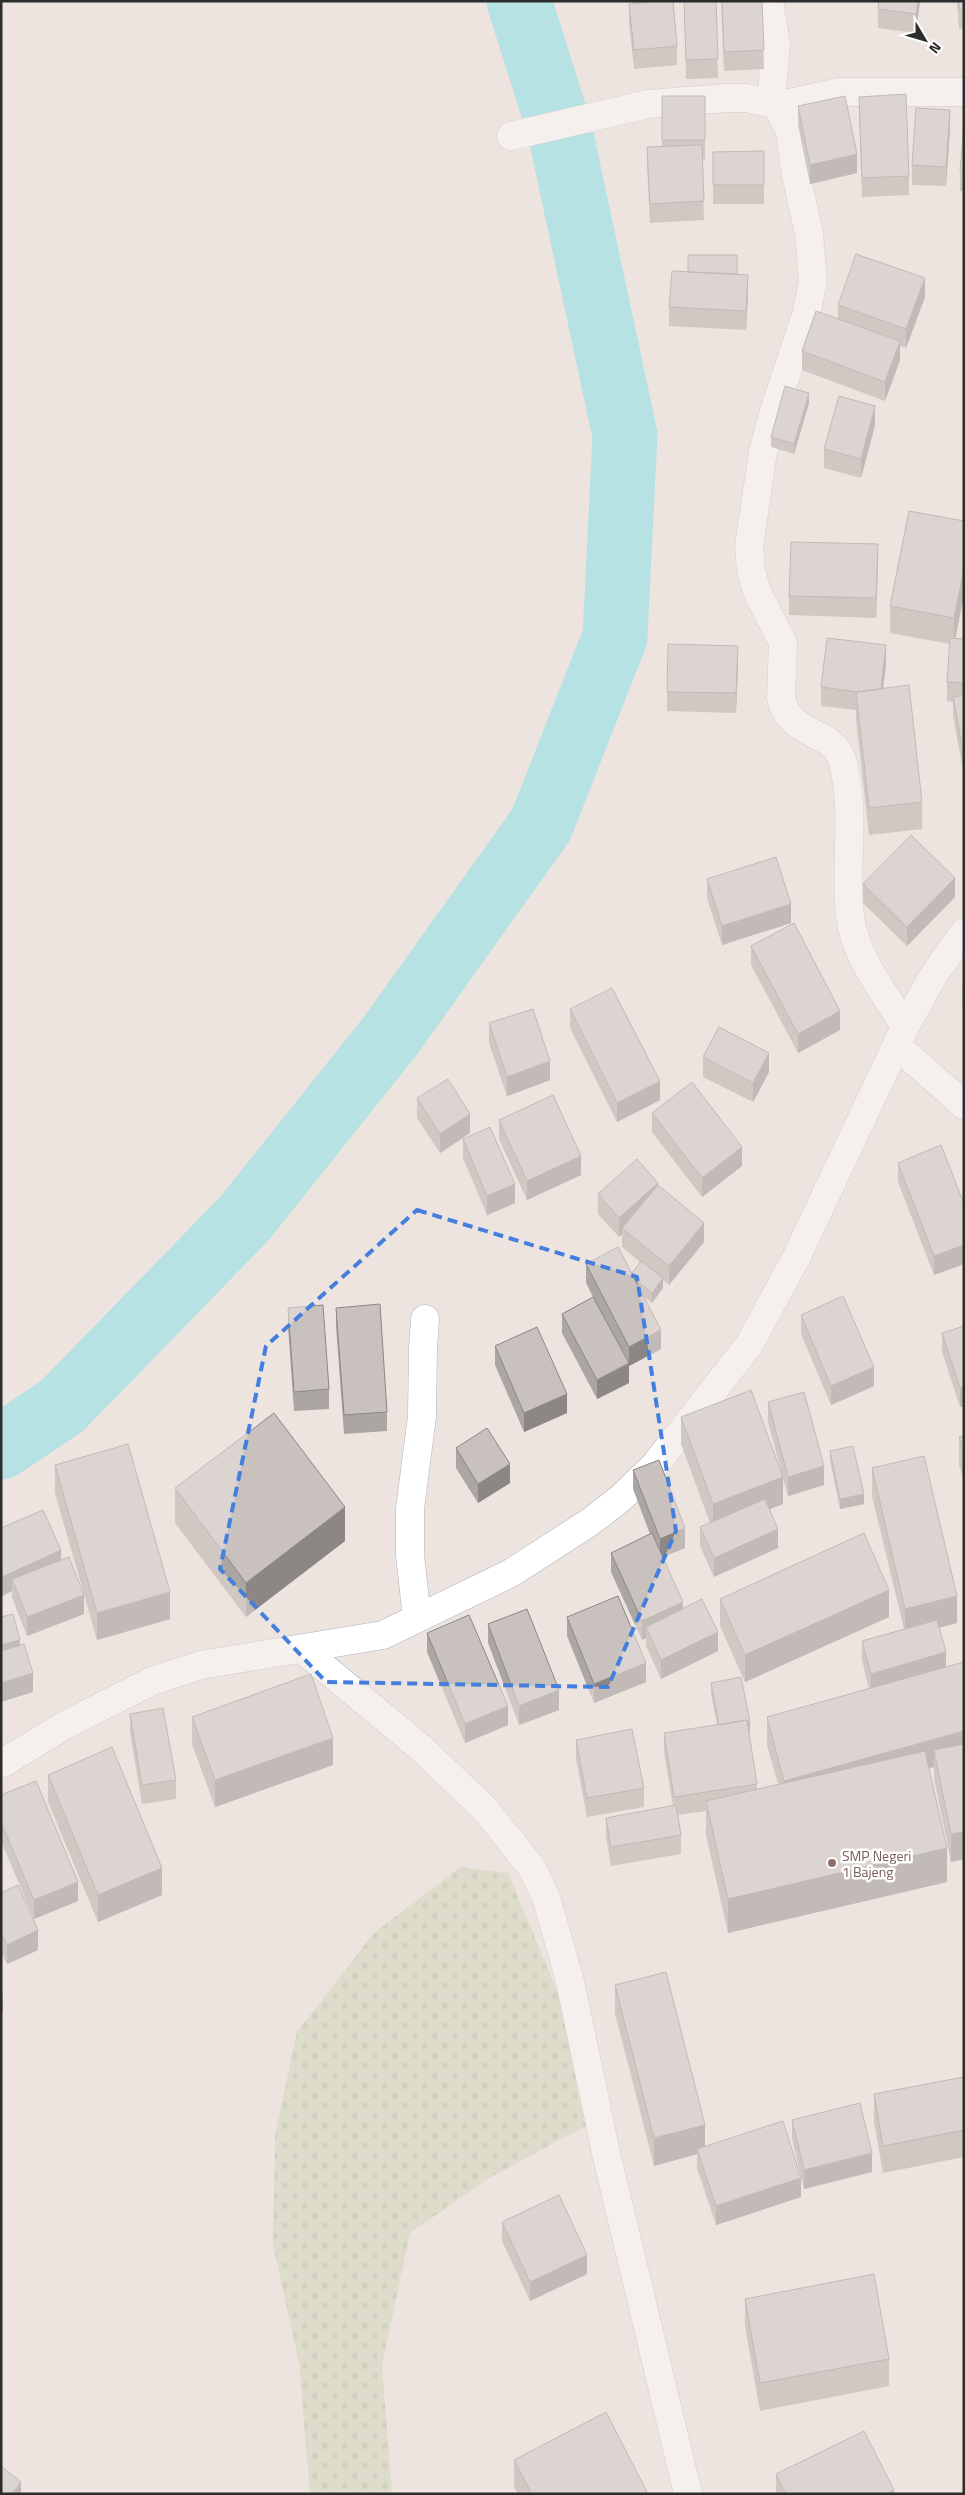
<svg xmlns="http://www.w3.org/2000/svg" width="965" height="2495" viewBox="0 0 965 2495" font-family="'Titillium Web',sans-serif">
  <defs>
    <pattern id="cemetery-stones" width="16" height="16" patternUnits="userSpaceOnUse" patternTransform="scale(1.25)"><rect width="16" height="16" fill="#ccd6b7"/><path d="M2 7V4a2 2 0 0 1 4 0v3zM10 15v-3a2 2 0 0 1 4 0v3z" fill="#afb89e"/></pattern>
  </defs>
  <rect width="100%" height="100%" fill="#ede4df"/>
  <!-- cemetery -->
  <path fill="url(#cemetery-stones)" d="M460,1867L508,1873L572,2026L593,2122L489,2178L410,2233L382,2366L392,2494H310L299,2363L273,2244L275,2135L297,2032L374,1933Z"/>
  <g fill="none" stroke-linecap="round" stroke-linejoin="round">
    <!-- river -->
    <path stroke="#77e1e9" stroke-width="65" d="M1,1447L62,1406L244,1219L391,1035L541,825L615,637L625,435L560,131L519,1"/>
    <defs>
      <path id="minor" d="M769,1L776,43L771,103
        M777,106L839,92H964
        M511,136L648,104L726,98H746L771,103L777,106L790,131L795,170L809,234L813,281L806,315L773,414L763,452L749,546L751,571L757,592L783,643L781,698C789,736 832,731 841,757C857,802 844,868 850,916C855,957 885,993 905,1027
        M897,1046L964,1105
        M417,1618L410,1555V1509L422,1416L423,1348L425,1319
        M303,1650L421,1748L486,1810L532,1868L546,1897L570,1981L606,2153L688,2494
        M1,1764L67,1724L152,1681L201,1665L383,1635L511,1573L590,1522L621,1498L655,1465L749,1345L796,1258L905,1027L933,976L964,932"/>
    </defs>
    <!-- minor casing -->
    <use href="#minor" stroke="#afb4bb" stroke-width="29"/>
    <!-- minor -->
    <use href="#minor" stroke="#fff" stroke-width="28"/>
  </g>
  <!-- wall -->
  <path fill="#aca6a3" d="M632,1H673L677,46V65L634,69L629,23V4H632Z
    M684,1H716L718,78L686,79Z
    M721,1H762L764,69L724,71Z
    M920,1L916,33L878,28V9Z
    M957,1H964V28L959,29Z
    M662,96H705V159H702L704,220L650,223L647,166V147H662Z
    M859,97L909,176V195L862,197L859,116Z
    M798,106L857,173L810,184L798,125Z
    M964,124V191H960V172Z
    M950,129L946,186L912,185V165Z
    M764,151V204H713V152Z
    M737,274L748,294L746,330L669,326V307Z
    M925,297L906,348L900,346V360L885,401L802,370V351L838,319V305Z
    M809,403L794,454L771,447V437Z
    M875,425L861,478L824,468V449Z
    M964,521V595L955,638L964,639V776L953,716V702L947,701V682L950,644L890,633V606Z
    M878,563L876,618L789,615V596Z
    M886,664L883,689L922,802V829L869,835L856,719V710L821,706V687Z
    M738,665L736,713L667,711V692Z
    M707,879L791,923L722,945L707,898Z
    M863,884L955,897L907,946L863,903Z
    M751,946L840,1030L798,1053L751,965Z
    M964,985V1009L962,1005V986Z
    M570,1009L660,1100L617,1122L570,1028Z
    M489,1023L550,1080L507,1096L489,1043Z
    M703,1057L769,1072L753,1102L703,1077Z
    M417,1098L470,1133L440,1153L417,1118Z
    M652,1113L742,1166L702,1197L652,1132Z
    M499,1120L581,1175L527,1200L499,1139Z
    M463,1139L515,1203L487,1215L463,1158Z
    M898,1163L964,1204V1264L934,1275L898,1182Z
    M658,1185L704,1242L669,1285L663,1280V1288L652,1303L644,1297L661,1349L629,1366V1383L597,1399L562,1333V1314L593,1297L586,1283V1264L632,1273L640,1262L622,1247V1234L619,1237L598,1214V1194Z
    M288,1308L329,1389V1409L294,1411L288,1327Z
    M336,1308L387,1412V1431L344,1434L336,1327Z
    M801,1315L874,1386L831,1405L801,1334Z
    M964,1326V1406L960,1407L942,1352V1333Z
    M495,1346L567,1413L524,1432L495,1365Z
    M768,1402L824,1485L788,1496L783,1478V1504L770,1509L778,1548L714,1577L700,1546V1527L710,1523L681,1444V1417L782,1474L768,1422Z
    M964,1436V1480L959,1465V1437Z
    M456,1448L510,1483L478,1503L456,1468Z
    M830,1451L864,1504L840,1509L830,1461Z
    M55,1465L170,1619L97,1640L55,1493Z
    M872,1468L957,1623L939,1628L946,1667L964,1662V1859L951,1862L934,1778V1767L929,1768L947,1882L728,1933L706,1835V1811L678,1815L681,1835V1854L611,1866L606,1837V1818L673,1806L664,1752V1733L717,1725L711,1693V1683L750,1731H748L757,1784V1789L778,1784L767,1745V1717L869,1689L862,1660V1641L904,1629L872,1496Z
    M633,1470L685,1548L663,1557L683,1609L718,1651L661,1679L646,1646V1638L642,1640L611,1572V1553L650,1534L633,1489Z
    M175,1488L345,1541L246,1617L175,1523Z
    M1,1528L61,1560L84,1614L27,1636L12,1598V1591L2,1596L1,1595Z
    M720,1599L889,1617L745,1682L720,1626Z
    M567,1617L646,1682L594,1703L567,1636Z
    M488,1624L559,1710L519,1725L488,1643Z
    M427,1633L508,1725L465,1743L427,1652Z
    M130,1714L176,1780V1799L142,1804L130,1733Z
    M192,1717L333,1765L215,1807L192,1744Z
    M576,1740L644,1788V1807L587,1817L576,1759Z
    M48,1775L162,1895L98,1922L48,1802Z
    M1,1795L78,1901L34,1919L1,1841Z
    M1,1893L38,1950L7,1964L1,1952Z
    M615,1985L705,2146L801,2197L716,2225L697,2168V2154L654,2166L615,2013Z
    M964,2077V2157L883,2173L874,2122V2094Z
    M792,2120L872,2172L804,2189L792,2139Z
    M502,2222L587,2274L530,2301L502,2241Z
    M745,2299L889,2359V2386L760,2411L745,2326Z
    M514,2460L647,2494H518L514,2487Z
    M776,2474L894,2494H776Z"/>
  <!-- shaded-wall -->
  <path fill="#8c8785" d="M918,1H920L916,33V14Z
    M950,110V129L946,186V167Z
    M857,154V173L810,184V165Z
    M748,275V294L746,330V311Z
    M925,278V297L906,348V329Z
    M900,341V360L885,401V382Z
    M809,393V403L794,454V444Z
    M875,406V425L861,478V459Z
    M878,544V563L876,618V598Z
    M964,568V595L954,645V618Z
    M886,645V664L880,713V694Z
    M738,646V665L736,713V693Z
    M955,878V897L907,946V927Z
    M791,904V923L722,945V926Z
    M840,1011V1030L798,1053V1034Z
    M769,1053V1072L753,1102V1083Z
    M550,1061V1080L507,1096V1077Z
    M660,1081V1100L617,1122V1103Z
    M470,1114V1133L440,1153V1134Z
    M742,1147V1166L702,1197V1178Z
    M581,1156V1175L527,1200V1181Z
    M658,1183V1202L622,1228V1234L619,1237V1218Z
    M515,1184V1203L487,1215V1196Z
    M704,1223V1242L669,1285V1266Z
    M964,1245V1264L934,1275V1256Z
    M663,1278V1288L652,1303V1293Z
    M661,1330V1349L629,1366V1383L597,1399V1380L629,1364V1347Z
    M874,1367V1386L831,1405V1386Z
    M964,1387V1406L960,1407V1388Z
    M567,1394V1413L524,1432V1413Z
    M510,1464V1483L478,1503V1484Z
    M824,1466V1485L788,1496V1477Z
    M783,1477V1504L713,1531V1504Z
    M864,1494V1504L840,1509V1499Z
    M345,1507V1541L246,1617V1583Z
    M685,1528V1548L660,1558V1539Z
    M778,1529V1548L714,1577V1558Z
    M61,1550V1569L12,1579V1591L2,1596V1577Z
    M889,1590V1617L745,1682V1655Z
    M170,1592V1619L97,1640V1613Z
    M84,1595V1614L27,1636V1617Z
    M957,1596V1623L905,1636V1609Z
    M683,1602V1621L646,1627V1638L642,1640V1621Z
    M718,1632V1651L661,1679V1660Z
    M20,1640V1659L1,1664V1645Z
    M946,1652V1671L871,1693V1674Z
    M646,1663V1682L594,1703V1684Z
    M33,1673V1692L1,1702V1683Z
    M559,1690V1710L519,1725V1706Z
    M508,1706V1725L465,1743V1724Z
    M750,1721V1731L720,1738V1728Z
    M964,1731V1758L934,1750V1767L784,1808V1781Z
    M333,1738V1765L215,1807V1780Z
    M964,1832V1859L951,1862V1834Z
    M947,1848V1882L728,1933V1899Z
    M162,1868V1895L98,1922V1895Z
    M78,1882V1901L34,1919V1900Z
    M38,1930V1950L7,1964V1945Z
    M1,1993H3V2012L1,2013Z
    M705,2125V2152L697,2149V2154L654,2166V2138Z
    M872,2153V2172L804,2189V2170Z
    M801,2178V2197L716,2225V2206Z
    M587,2255V2274L530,2301V2282Z
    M21,2482V2494H12Z
    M894,2490V2494H886Z"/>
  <!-- building -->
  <path fill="#c8c1be" stroke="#8c8785" d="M657,1H673L677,46L634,50L629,4Z
    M684,1H716L718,59L686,60Z
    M722,1H762L764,50L724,52Z
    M879,1H918L916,14L878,9Z
    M959,1H964V9L959,10Z
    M906,94L909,176L862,178L859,97Z
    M662,96H705V140H662Z
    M845,96L857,154L810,165L798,106Z
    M916,108L950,110L946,167L912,165Z
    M964,124V172H960Z
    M702,145L704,201L650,204L647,147Z
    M764,151V185H713V152Z
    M856,254L925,278L906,329L838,305Z
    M688,255H737V274L688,272Z
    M672,271L748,275L746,311L669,307Z
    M816,311L900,341L885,382L802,351Z
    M785,386L809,393L794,444L771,437Z
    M839,396L875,406L861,459L824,449Z
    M909,511L964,521V568L954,618L890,606Z
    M791,542L878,544L876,598L789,596Z
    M827,638L886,645L881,689L858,692L821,687Z
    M950,638L964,639V683L947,682Z
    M668,644L738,646L736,693L667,692Z
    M909,685L922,802L869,808L856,692Z
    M964,695V757L953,697Z
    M911,835L955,878L907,927L863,884Z
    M776,857L791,904L722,926L707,879Z
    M794,923L840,1011L798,1034L751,946Z
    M612,988L660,1081L617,1103L570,1009Z
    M533,1009L550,1061L507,1077L489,1023Z
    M719,1027L769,1053L753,1083L703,1057Z
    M448,1079L470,1114L440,1134L417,1098Z
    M692,1082L742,1147L702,1178L652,1113Z
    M553,1095L581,1156L527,1181L499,1120Z
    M490,1127L515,1184L487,1196L463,1139Z
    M941,1145L964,1204V1245L934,1256L898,1163Z
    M637,1159L658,1183L619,1218L598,1194Z
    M658,1185L704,1223L669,1266L622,1228Z
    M618,1247L661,1330L629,1347L586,1264Z
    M641,1261L663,1278L652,1293L636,1280L632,1273Z
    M843,1296L874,1367L831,1386L801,1315Z
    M593,1297L629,1363L597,1380L562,1314Z
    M380,1304L387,1412L344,1415L336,1308Z
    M323,1305L329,1389L294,1392L288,1308Z
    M964,1326V1387L960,1388L942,1333Z
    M537,1327L567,1394L524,1413L495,1346Z
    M751,1390L783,1477L713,1504L681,1417Z
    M804,1392L824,1466L788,1477L768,1402Z
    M274,1413L345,1507L246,1583L175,1488Z
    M487,1428L510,1464L478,1484L456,1448Z
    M964,1436V1453L959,1437Z
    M128,1444L170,1592L97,1613L55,1465Z
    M853,1446L864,1494L840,1499L830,1451Z
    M924,1456L957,1596L905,1609L872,1468Z
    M659,1460L685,1528L660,1539L633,1470Z
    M765,1499L778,1529L714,1558L700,1527Z
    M43,1510L61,1550L2,1577L1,1528Z
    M652,1533L683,1602L642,1621L611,1553Z
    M864,1533L889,1590L745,1655L720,1599Z
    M69,1557L84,1595L27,1617L12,1579Z
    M618,1596L646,1663L594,1684L567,1617Z
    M702,1599L718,1632L661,1660L646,1627Z
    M527,1609L559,1690L519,1706L488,1624Z
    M13,1614L20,1640L1,1645V1617Z
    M469,1615L508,1706L465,1724L427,1633Z
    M937,1620L946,1652L871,1674L862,1641Z
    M24,1644L33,1673L1,1683V1651Z
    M964,1662V1731L784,1781L767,1717Z
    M311,1674L333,1738L215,1780L192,1717Z
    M741,1677L750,1721L747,1722V1720L719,1725L711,1683Z
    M163,1708L176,1780L142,1785L130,1714Z
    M747,1720L757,1784L674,1797L664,1733Z
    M632,1729L644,1788L587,1798L576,1740Z
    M964,1744V1832L951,1834L934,1750Z
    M112,1747L162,1868L98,1895L48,1775Z
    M925,1751L947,1848L728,1899L706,1801Z
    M36,1781L78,1882L34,1900L1,1822V1795Z
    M676,1805L681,1835L611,1847L606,1818Z
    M18,1885L38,1930L7,1945L1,1933V1893Z
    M666,1972L705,2125L654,2138L615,1985Z
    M964,2077V2130L883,2146L874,2094Z
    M860,2103L872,2153L804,2170L792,2120Z
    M783,2121L801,2178L716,2206L697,2149Z
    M559,2195L587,2255L530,2282L502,2222Z
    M874,2274L889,2359L760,2383L745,2299Z
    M606,2412L647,2492L644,2494H532L514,2460Z
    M864,2431L894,2490L886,2494H786L776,2474Z
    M1,2466L21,2482L12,2494H1Z"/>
  <!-- marked area -->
  <path d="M0 0H965V2495H0ZM417,1210L637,1277L676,1531L608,1687L326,1682L220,1569L266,1346Z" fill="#ede4df" fill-opacity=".55" fill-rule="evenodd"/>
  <path fill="none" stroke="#447ede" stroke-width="4" stroke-dasharray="10 6" stroke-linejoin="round" d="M417,1210L637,1277L676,1531L608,1687L326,1682L220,1569L266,1346Z"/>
  <!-- markers -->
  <circle fill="#8d6e63" stroke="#fff" stroke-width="2" cx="832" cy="1863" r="5"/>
  <g text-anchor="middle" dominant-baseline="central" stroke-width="5" stroke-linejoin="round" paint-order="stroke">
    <!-- education labels -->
    <g font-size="14" fill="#785e54" stroke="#fff" text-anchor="start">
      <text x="842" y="1855">SMP Negeri<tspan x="842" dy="16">1 Bajeng</tspan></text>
    </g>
  </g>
  <!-- border -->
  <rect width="965" height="2495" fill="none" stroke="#2c2c2c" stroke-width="5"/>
  <!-- north arrow -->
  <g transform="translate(925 40) rotate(128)" stroke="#ffffff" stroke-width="4" paint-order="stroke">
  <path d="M0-4L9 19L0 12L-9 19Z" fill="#2c2c2c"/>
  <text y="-8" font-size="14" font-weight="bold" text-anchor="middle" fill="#2c2c2c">N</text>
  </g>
</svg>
